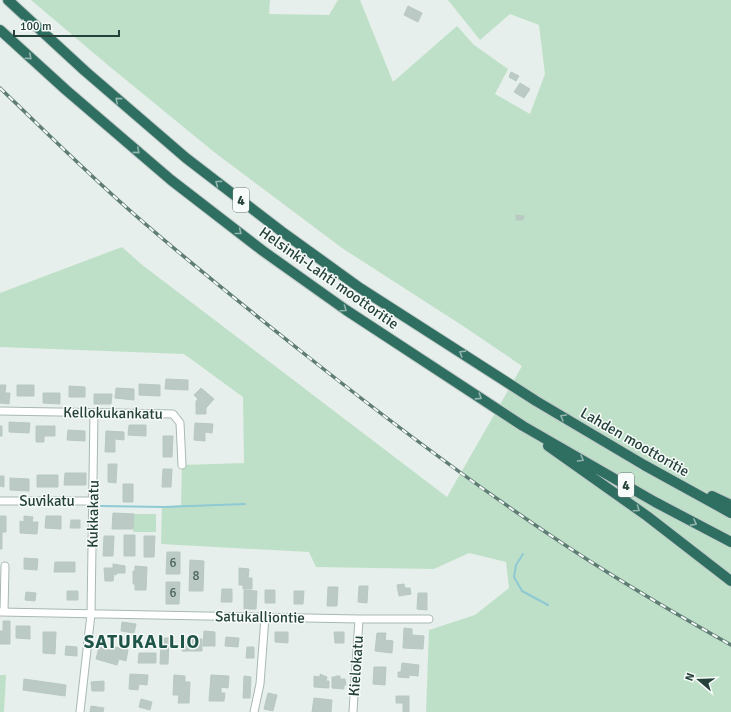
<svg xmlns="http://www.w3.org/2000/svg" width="731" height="712" viewBox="0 0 731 712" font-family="Signika,sans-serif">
  <rect width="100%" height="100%" fill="#e6efeb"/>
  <!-- green -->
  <path fill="#bfe0c8" d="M31,0H270L269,14L329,15L338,0H360L393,82L457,26L474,45L508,69L495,94L530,114L545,74L539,25L510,14L480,40L448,0H731V712H426L429,630L475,615L509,588L506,562L469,553L434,569L316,567L309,552L161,544L162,507L181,505L182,465L244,463L243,397L184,354L0,347V293L122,247L141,264L447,497L522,366L463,326L342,248L214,152L109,66Z
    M134,514H156V532H133Z
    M0,675H6L4,712H0Z"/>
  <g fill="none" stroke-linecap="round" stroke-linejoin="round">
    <!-- stream -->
    <path stroke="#8ec9d4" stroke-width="2" d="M101,506L164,507L245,504
      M523,554L516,565L514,577L522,591L548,605"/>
  </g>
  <!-- building -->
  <path fill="#bbcac4" stroke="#b8c9c2" d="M408,6L422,13L418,22L404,15Z
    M511,72L519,76L516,81L509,77Z
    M520,83L530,89L524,98L514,92Z
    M516,215L524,216L523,220H516Z
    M166,379L188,380V390L165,389Z
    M139,384L160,385V396L139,395Z
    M0,385H6L5,393H10L9,404L0,403Z
    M17,385H34V396H17Z
    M69,386L85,387V397H69Z
    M116,388L134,389V400L115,398Z
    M201,388L214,399L206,408V414H196V401L198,399L194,395Z
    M43,393H60V404L43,403Z
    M94,394H112L111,404H94Z
    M9,422L30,423L29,433L9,432Z
    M195,423L213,424L212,433L205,432V441L194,440Z
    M129,425H146V436L128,435Z
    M0,426H2V436H0Z
    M36,426H55V436H44V442H36Z
    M68,430L85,431V441L67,440Z
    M106,431L124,432V440L115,439V452H105Z
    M163,436H173L172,457H163Z
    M108,464H117L116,483L108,482Z
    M163,469H172L171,487H162Z
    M65,473H86V485H64Z
    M37,475H58V487H37Z
    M0,476H4V487L0,486Z
    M10,478L29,479V491L10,490Z
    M123,484H133V502H123Z
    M113,513L134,514L133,529H112Z
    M0,516H6V532H2V549H0Z
    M24,516L33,517L32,522H38L37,534L20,533V521L24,522Z
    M46,516H61V529L45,528Z
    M71,520H80V528H70Z
    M124,535H135V556H124Z
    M104,536H114L113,556H103Z
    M144,536H155L154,557H144Z
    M167,552H180V574H166Z
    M24,558L38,559L37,570L24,569Z
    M190,560L204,561L203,591H189Z
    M55,562H75V572H54Z
    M113,564L125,566V573H117L116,575L114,574L113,581H105L104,568H113Z
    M135,566L147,567L146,590H135V584H133V571H135Z
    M239,568L249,569L248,578H252V589H243V585H239Z
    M166,582H180L179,604H166Z
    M404,584L405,588H410L411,594L399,596L397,585Z
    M359,586H368L367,603L358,602Z
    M328,587H338L337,606H327Z
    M222,589H232V602H221Z
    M244,590L257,591L256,609H244Z
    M265,590H275V603H265Z
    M67,591H78V600H67Z
    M294,591H304L303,604H294Z
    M26,592L36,593L35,601L25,600Z
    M418,593H427V610L417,609Z
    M3,621H10V644H0V631H3Z
    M122,622L136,624L134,633L121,631Z
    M16,626H30V639L16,638Z
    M404,628L412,629V635L424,636L423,649L403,648Z
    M204,631L215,632V646H203Z
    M43,632H56L55,654L43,653Z
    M275,632H288V643L275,642Z
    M334,632H344V643H335Z
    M377,633H386L385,640L393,641L392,653L375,651Z
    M226,637L239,638L238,647L225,646Z
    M161,638H169L168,664H160Z
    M182,638L202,639V651H182Z
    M66,646L77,647V656L65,655Z
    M111,646L128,650L126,661L119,659L117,665L96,659L99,647L110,650Z
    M247,647H254V658H246Z
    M139,653H156V663H138Z
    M402,663L419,665L418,676L409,675V678L398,677V672H401Z
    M374,667H386L385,685L373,684Z
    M130,674L148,675L147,685L139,684L138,690L129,689Z
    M320,674L327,677L326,681H329V688L314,687V676L320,677Z
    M174,675L185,676V682H190L189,703H178L179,695H173Z
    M211,675L229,676L228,688L221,687V693H225L224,701H209Z
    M244,676L251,677L250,698H243Z
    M336,676H340V679H345L346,685H344V689L332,688V677H335Z
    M24,679L66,685L65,696L23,690Z
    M104,681V691H92L91,682Z
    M268,693L277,695L273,711L264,709Z
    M396,696H409V712H403V703H396Z
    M314,698L332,700L331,712H312Z
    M141,699L152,702L150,710L139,707Z
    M91,706L104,708L103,712H90Z"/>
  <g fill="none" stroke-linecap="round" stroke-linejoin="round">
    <defs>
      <path id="minor" d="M0,411L173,414L180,423L182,465
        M0,501H93
        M0,612L359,619H429
        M4,612L5,566
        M80,712L91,614L94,413
        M254,712L260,684L265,617
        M353,712L359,619"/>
      <path id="highway" d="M8,0L85,71L186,158L281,231L360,288L536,401L644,465L731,513
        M0,30L66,90L171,180L263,251L346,310L523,426L655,502L731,542
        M548,446L647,516L731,581
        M712,496L731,505"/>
    </defs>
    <!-- minor casing -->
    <use href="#minor" stroke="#a8b8b2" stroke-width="9"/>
    <!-- highway casing -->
    <use href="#highway" stroke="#c2cac8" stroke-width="12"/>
    <!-- minor -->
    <use href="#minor" stroke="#fff" stroke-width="7"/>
    <!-- highway -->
    <use href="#highway" stroke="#2f6f62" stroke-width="10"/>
    <defs>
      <path id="rail" d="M0,88C45,131 89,175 135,215C191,264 249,310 307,356C398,428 490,497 588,560C635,590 683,618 731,645"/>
    </defs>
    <!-- rail casing -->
    <use href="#rail" stroke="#5f7d75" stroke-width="3.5"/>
    <!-- rail -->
    <use href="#rail" stroke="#f7fbf9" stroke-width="2" stroke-dasharray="6" stroke-linecap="butt"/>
  </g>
  <!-- one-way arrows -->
  <defs><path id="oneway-chevron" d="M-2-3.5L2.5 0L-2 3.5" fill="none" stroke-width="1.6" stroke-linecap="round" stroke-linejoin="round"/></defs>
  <g stroke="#93b5ae">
    <use href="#oneway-chevron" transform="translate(29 57) rotate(42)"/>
    <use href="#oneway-chevron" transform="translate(118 100) rotate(-139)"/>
    <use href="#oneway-chevron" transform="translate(137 151) rotate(40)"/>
    <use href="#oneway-chevron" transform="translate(218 183) rotate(-143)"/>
    <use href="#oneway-chevron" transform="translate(239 232) rotate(38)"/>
    <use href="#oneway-chevron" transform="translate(344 309) rotate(35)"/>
    <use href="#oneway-chevron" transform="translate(462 353) rotate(-148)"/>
    <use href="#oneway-chevron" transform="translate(479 397) rotate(33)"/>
    <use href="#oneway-chevron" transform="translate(563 417) rotate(-150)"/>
    <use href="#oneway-chevron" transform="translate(581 459) rotate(30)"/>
    <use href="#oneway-chevron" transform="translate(637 509) rotate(35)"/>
    <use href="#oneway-chevron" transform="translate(694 523) rotate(28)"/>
  </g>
  <g text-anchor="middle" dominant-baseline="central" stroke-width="3" stroke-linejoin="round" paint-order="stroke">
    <!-- number labels -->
    <g font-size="13" fill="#4a645c">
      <text x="173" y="563">6</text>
      <text x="196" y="576">8</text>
      <text x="173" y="593">6</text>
    </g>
    <!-- shield labels -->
    <g fill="#f7fbf9" stroke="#637a73" stroke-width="1">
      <rect x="233" y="188" width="16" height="24" rx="3"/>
      <rect x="618" y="473" width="16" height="24" rx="3"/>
    </g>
    <g font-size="14" font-weight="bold" fill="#24423a">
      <text x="241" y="200">4</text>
      <text x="626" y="485">4</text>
    </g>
    <!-- street labels -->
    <g font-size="15" fill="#24423a" stroke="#f7fbf9">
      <text transform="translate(329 278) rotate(35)">Helsinki-Lahti moottoritie</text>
      <text transform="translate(113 413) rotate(1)">Kellokukankatu</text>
      <text transform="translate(635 442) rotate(30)">Lahden moottoritie</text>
      <text x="47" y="501">Suvikatu</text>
      <text transform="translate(93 514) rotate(-89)">Kukkakatu</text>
      <text transform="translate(260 617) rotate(1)">Satukalliontie</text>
      <text transform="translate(356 666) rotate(-86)">Kielokatu</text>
    </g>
    <!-- district labels -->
    <g font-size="19" font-weight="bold" letter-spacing="1" fill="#1f5548" stroke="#f7fbf9">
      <text x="142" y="642">SATUKALLIO</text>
    </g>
  </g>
  <!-- north arrow -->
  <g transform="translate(699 680) rotate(289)" stroke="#f7fbf9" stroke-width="3" paint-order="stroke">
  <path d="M0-3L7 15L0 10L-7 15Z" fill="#24423a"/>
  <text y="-6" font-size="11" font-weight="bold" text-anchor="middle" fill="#24423a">N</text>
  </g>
  <!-- scale -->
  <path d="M14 30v6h105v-6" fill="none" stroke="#24423a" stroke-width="2"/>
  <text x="20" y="30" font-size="12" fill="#24423a" stroke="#f7fbf9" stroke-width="3" paint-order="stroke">100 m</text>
</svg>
